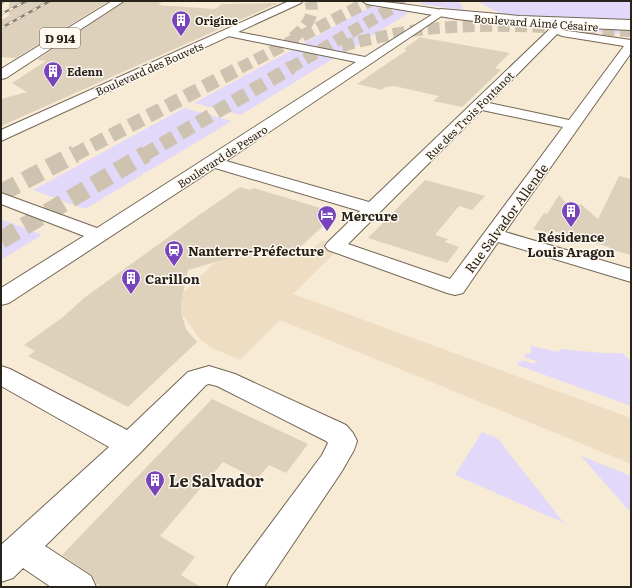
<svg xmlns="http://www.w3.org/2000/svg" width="632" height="588" viewBox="0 0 632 588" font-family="Literata,serif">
  <rect width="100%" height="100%" fill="#f8ebd6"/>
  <!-- built -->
  <path fill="#eeddc3" d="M322,240L342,246L293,294L631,418V464L280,320L240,360L212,348L199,338L181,313L180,296L214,263L244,253L287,252L307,254Z"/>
  <!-- green -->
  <path fill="#e2d8f9" d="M424,1H459L463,8L462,10L420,4Z
    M477,1H631V20L505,16Z
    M372,6L410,12L343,54L300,45Z
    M574,27L631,29V38L628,34L575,31Z
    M294,49L336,57L241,115L194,103Z
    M184,108L232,121L85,209L33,190Z
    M1,219L42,235L1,260Z
    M531,346L559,352L560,349L603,353H622L631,361V406L517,365L519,361L521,362L522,360L534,364L536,361L524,357L526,353L531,354Z
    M482,432L498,439L564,523L455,475Z
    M581,456L631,476V513Z"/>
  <!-- building -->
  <path fill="#ddd1bc" d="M9,1H109L16,58L1,57V20L9,16Z
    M125,1H164L158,5L215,9L222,4L278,3L1,126V99L27,92L12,83L46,61L37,60Z
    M420,37L424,38L510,53L495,68L501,70L462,107L433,101L439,96L394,86L385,87L382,90L357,84L407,50L404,49Z
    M619,176L631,179V255L609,249V247L550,230L549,233L533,229L544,213L547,214L559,195L565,202L582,205L598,219Z
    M425,180L485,196L472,210L459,206L435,235L448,239L445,242L459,247L447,263L368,238Z
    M240,187L250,190L254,188L337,213L296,251L270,250L250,252L188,270L181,303V312L186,329L197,342L128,407L28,356L35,351L24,345L63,317L84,298L199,215Z
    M212,399L308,444L286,473L269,465L257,479L223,462L160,536L195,557L181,575L201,587H102L96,583L92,575L62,555Z"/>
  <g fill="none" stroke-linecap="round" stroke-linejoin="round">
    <!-- highway-tunnel-far2 -->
    <path stroke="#cec3b1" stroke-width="12" stroke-dasharray="12 5.5" stroke-linecap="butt" d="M293,38C304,28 317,16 310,1
      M342,46C365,40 387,35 411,31C483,21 558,28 631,31
      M240,68L370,1
      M290,68L404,1"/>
    <!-- highway-tunnel-far1 -->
    <path stroke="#cec3b1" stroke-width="14" stroke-dasharray="14 7" stroke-linecap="butt" d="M74,155L242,67
      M144,155L292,67"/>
    <!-- highway-tunnel -->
    <path stroke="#cec3b1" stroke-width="18" stroke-dasharray="18 9" stroke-linecap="butt" d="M1,193L75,154
      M1,240L146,154"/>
    <defs>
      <path id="minor" d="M441,9L520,16L631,20V26L567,24L561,30L631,40V53L505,232L631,269V282L498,242L463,293L455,295L447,293L328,250L325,246L328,242L360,211L215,168L9,303L1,305V288L84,236L1,204V193L97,228L356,62L228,36L224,35L222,33L224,31L228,30L365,57ZM443,15L520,22L555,24L369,202L226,161ZM557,34L562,36L624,46L569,120L489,103ZM482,110L563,127L450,279L348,244Z
        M1,366L10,369L127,430L188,372L209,366L235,374L346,425L353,433L357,441L354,450L342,471L264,587H227L232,576L322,455L328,443L326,441L217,386L209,384L206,385L140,453L45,546L91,576L96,587H51L23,568L13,578L1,582V545L109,447L1,386Z"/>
      <path id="major" d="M112,1H124L6,78L1,79V69Z
        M289,1H302L301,3L1,141V130Z
        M362,1C401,1 440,11 479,15C530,21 581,21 631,24V30L502,24L457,19L367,4Z"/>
    </defs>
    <!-- minor casing -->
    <use href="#minor" stroke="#726654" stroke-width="2"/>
    <!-- major casing -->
    <use href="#major" stroke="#726654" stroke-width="2"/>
    <!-- minor -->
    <use href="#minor" fill="#fff" fill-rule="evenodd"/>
    <!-- major -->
    <use href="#major" fill="#fff" fill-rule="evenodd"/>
    <defs>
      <path id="rail" d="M1,3L4,1
        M1,14L27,1
        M1,28L50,1"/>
    </defs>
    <!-- rail casing -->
    <use href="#rail" stroke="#877f71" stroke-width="2.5"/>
    <!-- rail -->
    <use href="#rail" stroke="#fff9f1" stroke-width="1.5" stroke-dasharray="4.5" stroke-linecap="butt"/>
  </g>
  <!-- icons -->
  <defs>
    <symbol id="building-pin" viewBox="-11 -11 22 30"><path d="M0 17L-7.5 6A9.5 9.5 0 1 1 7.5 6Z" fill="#7844bc" stroke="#fff9f1"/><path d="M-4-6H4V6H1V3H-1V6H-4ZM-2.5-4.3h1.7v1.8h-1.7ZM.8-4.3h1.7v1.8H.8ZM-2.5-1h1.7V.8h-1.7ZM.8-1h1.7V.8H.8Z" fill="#fff"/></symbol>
    <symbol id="hotel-pin" viewBox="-11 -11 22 30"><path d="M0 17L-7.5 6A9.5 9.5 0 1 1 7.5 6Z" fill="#7844bc" stroke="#fff9f1"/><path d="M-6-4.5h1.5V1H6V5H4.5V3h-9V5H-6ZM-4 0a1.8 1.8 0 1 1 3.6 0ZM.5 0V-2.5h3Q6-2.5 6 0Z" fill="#fff"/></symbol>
    <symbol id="station-pin" viewBox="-11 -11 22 30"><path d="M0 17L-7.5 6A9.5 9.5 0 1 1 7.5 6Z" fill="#7844bc" stroke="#fff9f1"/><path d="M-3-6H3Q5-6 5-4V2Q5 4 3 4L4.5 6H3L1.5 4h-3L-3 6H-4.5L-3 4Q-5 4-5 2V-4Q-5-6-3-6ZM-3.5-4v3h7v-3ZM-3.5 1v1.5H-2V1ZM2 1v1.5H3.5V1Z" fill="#fff"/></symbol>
  </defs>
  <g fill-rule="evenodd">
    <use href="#building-pin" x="170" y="9" width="22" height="30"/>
    <use href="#building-pin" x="42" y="60" width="22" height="30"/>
    <use href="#building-pin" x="560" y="200" width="22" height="30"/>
    <use href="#hotel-pin" x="316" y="204" width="22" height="30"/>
    <use href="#station-pin" x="163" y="239" width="22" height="30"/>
    <use href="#building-pin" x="120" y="267" width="22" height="30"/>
    <use href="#building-pin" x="144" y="469" width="22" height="30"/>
  </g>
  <g text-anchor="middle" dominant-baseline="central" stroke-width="3" stroke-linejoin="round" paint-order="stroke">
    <!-- far-poi labels -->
    <g font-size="11" font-weight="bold" fill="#28241c" stroke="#fff9f1" text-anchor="start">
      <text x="195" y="20">Origine</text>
      <text x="67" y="71">Edenn</text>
    </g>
    <!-- far-street labels -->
    <g font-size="11" fill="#28241c" stroke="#fff9f1">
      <text transform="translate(536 22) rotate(4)">Boulevard Aimé Césaire</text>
      <text transform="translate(149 68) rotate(-24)">Boulevard des Bouvets</text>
      <text transform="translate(469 115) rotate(-45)">Rue des Trois Fontanot</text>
      <text transform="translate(222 156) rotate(-33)">Boulevard de Pesaro</text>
    </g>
    <!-- shield labels -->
    <rect fill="#fff9f1" stroke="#68645c" stroke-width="1" x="40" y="28" width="40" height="20" rx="3"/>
    <g font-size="12" font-weight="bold" fill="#28241c">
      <text x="60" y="38">D 914</text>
    </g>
    <!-- poi labels -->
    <g font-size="13" font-weight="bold" fill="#28241c" stroke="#fff9f1" text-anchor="start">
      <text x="341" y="215">Mercure</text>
      <text x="571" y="236" text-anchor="middle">Résidence<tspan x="571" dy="15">Louis Aragon</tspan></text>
      <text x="188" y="250">Nanterre-Préfecture</text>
      <text x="145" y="278">Carillon</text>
    </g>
    <!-- street labels -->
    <g font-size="13" fill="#28241c" stroke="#fff9f1">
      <text transform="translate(506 218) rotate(-54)">Rue Salvador Allende</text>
    </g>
    <!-- near-poi labels -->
    <g font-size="16" font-weight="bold" fill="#28241c" stroke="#fff9f1" text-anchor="start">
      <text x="169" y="480">Le Salvador</text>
    </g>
  </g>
  <!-- border -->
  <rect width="632" height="588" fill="none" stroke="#28241c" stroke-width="4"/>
</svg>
